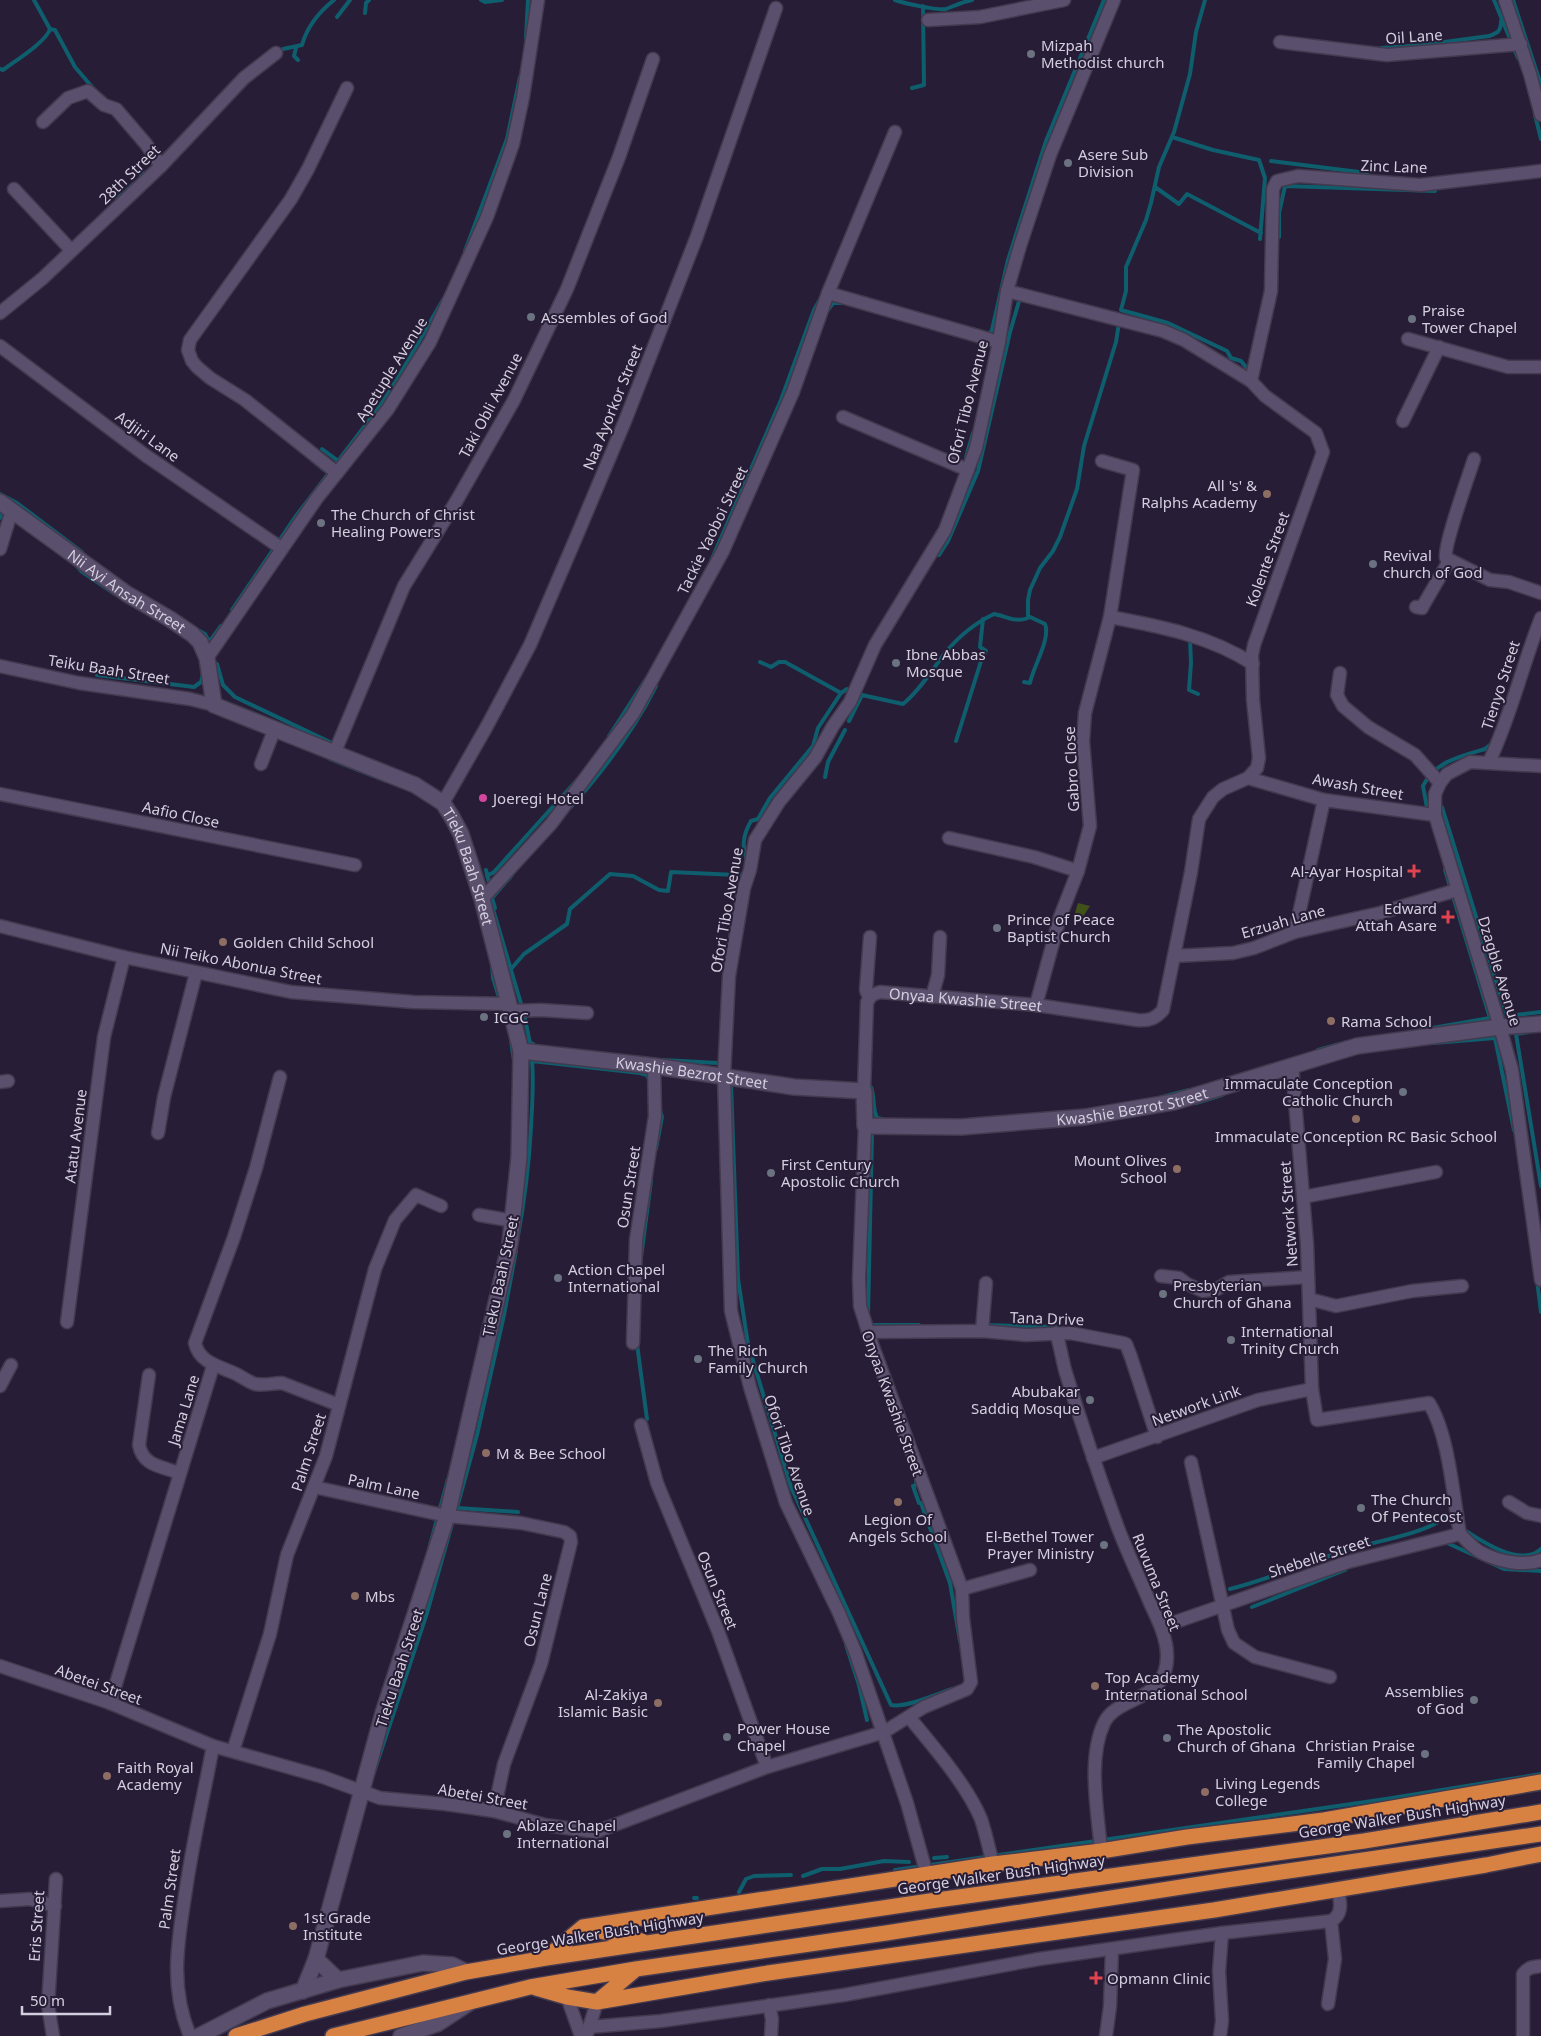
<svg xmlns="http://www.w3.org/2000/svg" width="1541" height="2036" viewBox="0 0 1541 2036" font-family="'Noto Sans',sans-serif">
  <rect width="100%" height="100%" fill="#271d36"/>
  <!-- green -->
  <path fill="#41511a" d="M1078,903L1090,906L1082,918L1074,916Z"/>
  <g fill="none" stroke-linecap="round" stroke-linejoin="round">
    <!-- stream -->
    <path stroke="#0e5e6d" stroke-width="4" d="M481,0L485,2L502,0
      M895,0C904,3 938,11 946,9C954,6 962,2 972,0
      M1205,0L1196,32L1190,74L1174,132L1159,167L1151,203L1146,220L1126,267V291L1121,310L1168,323L1227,351L1231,358L1241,361L1250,372
      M1494,0L1518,58
      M1513,0L1541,85
      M365,13L366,3L369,0
      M337,17L350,0
      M50,29L55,30L75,67L93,88
      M526,38L528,0
      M296,48L294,56L298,60
      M1381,48L1422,45L1489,36C1498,33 1501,31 1501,21
      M279,52L283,49L302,45C307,27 319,12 334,0
      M0,69L3,70C15,61 46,42 50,29L34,0
      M912,88L924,85L923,6
      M1535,115L1541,139
      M1172,137L1213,150L1259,160L1265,178L1260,239
      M1271,161L1367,173
      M139,181L142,174L151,170
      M1155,187L1179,204L1187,194L1261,233
      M117,198C125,194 129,186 138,181
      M1279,237V213L1285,186L1435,191
      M465,251L507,139L520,77
      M828,310L833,303H842
      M985,333H990L992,330L1008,260L1046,141L1104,0
      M322,449L337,460
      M966,457L973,433
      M312,460L324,470
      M0,494L17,503L82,552
      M0,518L2,511
      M939,555L948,541L978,471L1010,332L1020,298
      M711,561L781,400L814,310L823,294
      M75,564L81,571L115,594
      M232,610L296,516L380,406L399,376L444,298
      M196,629L205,634L210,643
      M1190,639L1191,663L1189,690L1198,694
      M210,641L221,626
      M760,662L771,667L779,662H785L841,693
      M217,664L223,685L235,697L332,743
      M97,675L194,687L201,682L203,674
      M1024,682L1030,683C1033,667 1051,639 1045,624L1028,616
      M849,721L862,695
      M609,736L646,679
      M956,741L982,658L986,651L980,647L983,619
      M330,759L386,781
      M825,777L828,762L845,730
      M571,807C603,771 634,730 656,686
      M1442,807L1507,1016L1541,1012
      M1428,813L1423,786C1434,762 1461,756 1485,749L1491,744
      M748,862C741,847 743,835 751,821L758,819L770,798L813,746L818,728L841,693L847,689L862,695L903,704C920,690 932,670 945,653C959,636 975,623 994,614C1006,616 1015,623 1028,618V600L1030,590L1040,568L1053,551L1060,537L1077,489L1084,446L1116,342L1119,323
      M486,870L490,886
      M487,876L494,872L577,780
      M492,898L512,875
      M492,898L495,908L493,909L522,1007
      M492,964L493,978L500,1001
      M511,969L524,954L567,924L570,909L610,874L633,876L659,890L668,891L671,872L737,875L745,874
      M524,1014L530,1043L533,1044
      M1421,1030L1490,1018L1445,870
      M1529,1032L1516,1034L1541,1186
      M511,1041L514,1061
      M1434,1043L1495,1038L1514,1130
      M1318,1050L1347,1042
      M663,1060L718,1063L723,1065
      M731,1084L738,1279L748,1344L791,1487L891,1705C906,1708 937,1694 952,1689
      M866,1085L871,1087C875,1097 872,1108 877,1118L882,1119
      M1162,1097L1189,1090
      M1196,1103L1222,1095
      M656,1149L662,1117L660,1110
      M517,1242C524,1204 529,1166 531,1127C532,1105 534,1083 532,1061L640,1073L647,1075L649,1079
      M641,1258L651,1181
      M1537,1280L1541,1312
      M868,1315L872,1134L876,1132
      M871,1325H919
      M984,1325L1057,1327
      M637,1344L647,1419
      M916,1481L917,1485L913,1486L919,1503H921L950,1583L960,1641
      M457,1508L518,1512
      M455,1515L477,1435L504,1315L516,1251
      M1463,1529C1481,1541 1521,1568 1541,1549
      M1445,1542L1504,1569L1541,1571
      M429,1549L448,1479
      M1230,1589C1270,1579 1308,1562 1347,1550C1372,1542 1426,1534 1445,1517L1455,1524
      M1252,1607L1345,1570
      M846,1645L859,1685L867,1720
      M374,1772L427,1613L452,1524
      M934,1858L947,1857
      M895,1870L1386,1799L1541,1774
      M803,1876L822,1869H840L884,1861L909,1862
      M739,1892L746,1879L754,1876L791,1875
      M694,1898H697"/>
    <defs>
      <g id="street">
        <path d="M1505,0L1530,74L1541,115"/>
        <path d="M928,20L980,17L1064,0"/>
        <path d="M1280,42L1387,55L1521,44"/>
        <path d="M43,122L68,98L88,91L104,105L116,109L146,144L161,166"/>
        <path d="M14,189L71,250"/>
        <path d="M828,293L999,342"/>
        <path d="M0,313L43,278L161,166L244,78L276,53"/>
        <path d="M1408,339L1508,367H1541"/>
        <path d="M0,346L145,455L281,548"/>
        <path d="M1251,381L1271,291L1273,189L1277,181L1298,176L1420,185L1541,171"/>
        <path d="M843,417L968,470"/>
        <path d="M1403,421L1439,347"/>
        <path d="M1474,459C1469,475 1443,547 1446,558L1490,580L1509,582L1541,593"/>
        <path d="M337,473L245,400L210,378L197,367L192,361L188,350L190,340L291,199L308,169L347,88"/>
        <path d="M0,549L12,510"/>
        <path d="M1416,607L1422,608L1424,604L1449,561"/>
        <path d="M1110,617C1159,626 1210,636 1253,664"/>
        <path d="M207,658L317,498L388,409L430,342L487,217L513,144L523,97L538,0"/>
        <path d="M0,666L79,683L190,699L214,705"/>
        <path d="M1340,673L1337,695L1343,706L1368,727L1415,755L1440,783"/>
        <path d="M334,754L404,586L457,500L514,400L567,289L619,157L653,59"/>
        <path d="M1489,762C1511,716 1522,666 1541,618"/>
        <path d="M261,764L275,728"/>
        <path d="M1541,766L1470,762L1447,774L1440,783L1435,794V815L1500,1027L1512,1070L1541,1280"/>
        <path d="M1248,778L1324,800L1435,815"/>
        <path d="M0,794L355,865"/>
        <path d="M443,803L487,726L530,645L575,540L625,421L697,236L776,8"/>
        <path d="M949,838L1034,857L1078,871"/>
        <path d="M482,899L551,824L633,714L723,551L793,392L828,293L895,132"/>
        <path d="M0,926L124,957L291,992L413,1002L509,1004"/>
        <path d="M1295,932L1324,800"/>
        <path d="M870,937L866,990L867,993L872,995"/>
        <path d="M1174,956L1233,953L1254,948L1295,932L1380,913L1457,890"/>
        <path d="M932,997L938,975L940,937"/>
        <path d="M1036,1005L1060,917L1078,871L1090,826L1083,741L1085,713L1110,617L1133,470L1102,461"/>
        <path d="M511,1011L541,1010L587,1013"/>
        <path d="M1292,1065L1307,1244L1312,1389L1317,1420L1429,1403C1449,1435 1453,1496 1460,1534"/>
        <path d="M280,1077L256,1168L234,1237L195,1343C199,1362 218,1366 234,1373C241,1376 248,1382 255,1384C266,1386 272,1383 282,1383L339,1405"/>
        <path d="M0,1082L8,1081"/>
        <path id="s1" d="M864,1091L867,1002L872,995L880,992L1036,1005L1137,1020C1149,1021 1155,1019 1163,1010L1191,872L1199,819L1213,797L1223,789L1248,778L1257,768L1259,758L1253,700L1252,655L1254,645L1323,452L1316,433L1265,396L1251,381L1184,340L1163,331L1007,291"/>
        <path d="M158,1133L164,1097L196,973"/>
        <path d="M1303,1197L1436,1172"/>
        <path d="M479,1215L514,1221"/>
        <path d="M1161,1276L1179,1278L1187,1284L1203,1291L1217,1289L1229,1282L1308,1277"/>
        <path d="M1309,1299L1336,1306L1412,1291L1462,1286"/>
        <path d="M67,1322L104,1037L124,957"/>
        <path d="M982,1331L986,1283"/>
        <path d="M868,1332L982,1331L1026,1335L1070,1333L1123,1343L1126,1344L1131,1357L1157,1437"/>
        <path d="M1056,1333C1060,1345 1062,1358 1065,1370C1081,1423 1099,1476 1118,1528C1128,1554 1140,1579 1151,1605C1158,1620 1167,1638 1167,1655C1168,1703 1117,1695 1104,1723C1087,1759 1098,1813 1101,1851"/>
        <path d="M633,1343L636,1240L655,1116L654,1066"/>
        <path d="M149,1375L139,1445C143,1466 161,1466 179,1473"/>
        <path d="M0,1386L11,1365"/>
        <path d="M641,1425L657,1483L718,1631L767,1767"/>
        <path d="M1093,1458L1258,1400L1312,1389"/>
        <path d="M1191,1462L1228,1630L1234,1643L1255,1657L1330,1677"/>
        <path d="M314,1487L447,1516L521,1523L564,1532L570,1536L571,1542L541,1664L504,1764L494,1811"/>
        <path d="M1509,1502L1527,1513L1541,1516"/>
        <path d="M1460,1534C1466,1540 1473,1548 1480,1552C1497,1561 1523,1567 1541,1560"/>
        <path d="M962,1589L1030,1570"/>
        <path d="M1161,1627L1348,1562L1460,1534"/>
        <path d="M0,1666L110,1703L213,1746L323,1777L380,1798L445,1804L494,1811L545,1825L596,1832L767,1767L884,1732L924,1707L967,1689L971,1682L963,1618L962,1589L872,1344L860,1306L859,1278L865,1126"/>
        <path d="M110,1703L213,1366"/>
        <path d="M909,1717C932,1745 967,1785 981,1819C986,1834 989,1849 993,1864"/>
        <path d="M233,1751L270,1634L287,1555L326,1456L375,1269L395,1220L416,1195L441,1206"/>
        <path d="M927,1875L907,1803L855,1651L839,1613L786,1503L750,1387L731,1311L724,1076L729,976L744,888L750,870L755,840L779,802L815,758L833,726L850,702L875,645L945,530L976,448L999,342L1007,291L1020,246L1050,155L1114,0"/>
        <path d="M0,1901L30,1899L55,1906"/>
        <path d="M567,1997L581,2036"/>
        <path d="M1328,2004L1335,1959L1331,1921"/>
        <path d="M769,2005L772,2019L771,2036"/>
        <path d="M589,2027L661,2021L844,1995L1039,1959L1222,1933L1331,1921C1344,1914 1340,1901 1338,1889"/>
        <path d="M587,2034L597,2002"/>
        <path d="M53,2036L48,2005L56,1879"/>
        <path d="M190,2036C169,1986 178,1941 186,1889C193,1841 204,1794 213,1746"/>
        <path d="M1106,2036L1110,2006L1112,1949"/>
        <path d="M1220,2036L1222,2021L1219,1971L1222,1933"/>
        <path d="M1523,2036V1974C1528,1967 1533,1967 1541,1966"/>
      </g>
      <g id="secondary">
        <path id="s2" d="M0,502L127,594L170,619L192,634L200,642L207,658L214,705L415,785L443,803L452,817L461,834L482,899L521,1051L519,1157L510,1243L447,1516L383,1713L316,1959L303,1991"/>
        <path id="s3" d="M521,1051L654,1066L794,1087L864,1091L865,1126L961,1127L1085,1117L1174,1102L1357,1046L1500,1027L1541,1024"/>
        <path d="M316,1959L338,1980"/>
        <path d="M199,2036L267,2001L338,1980L423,1963L452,1965L466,1972"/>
        <path d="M401,2036L437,2024L469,2003"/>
      </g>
      <path id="highway" d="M592,1929L642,1941
        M546,1958L583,1927L993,1864L1101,1851L1187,1837L1324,1820L1541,1782
        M536,1988L567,1997L597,2002L768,1973L1214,1910L1486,1865L1541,1854
        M598,2001L636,1969
        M236,2036L305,2014L466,1972L546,1958L930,1901L1364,1841L1541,1812
        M333,2036L530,1987L636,1969L886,1933L1220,1881L1541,1834"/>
    </defs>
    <!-- street casing -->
    <use href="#street" stroke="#433a4f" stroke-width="15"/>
    <!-- secondary casing -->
    <use href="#secondary" stroke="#433a4f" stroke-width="18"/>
    <!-- highway casing -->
    <use href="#highway" stroke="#433a4f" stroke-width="18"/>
    <!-- street -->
    <use href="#street" stroke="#5a4f6c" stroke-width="12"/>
    <!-- secondary -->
    <use href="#secondary" stroke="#5a4f6c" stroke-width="15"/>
    <!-- highway -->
    <use href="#highway" stroke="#d78142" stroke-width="15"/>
  </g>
  <!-- markers -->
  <g fill="#6b7280" stroke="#271d36" stroke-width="2">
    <circle cx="1031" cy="54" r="5"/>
    <circle cx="1068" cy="163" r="5"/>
    <circle cx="531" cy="317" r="5"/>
    <circle cx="1412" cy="319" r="5"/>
    <circle cx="321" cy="523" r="5"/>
    <circle cx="1373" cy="564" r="5"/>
    <circle cx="896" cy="663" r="5"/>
    <circle cx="997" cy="928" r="5"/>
    <circle cx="484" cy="1017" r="5"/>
    <circle cx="1403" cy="1092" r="5"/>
    <circle cx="771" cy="1173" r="5"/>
    <circle cx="558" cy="1278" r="5"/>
    <circle cx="1163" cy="1294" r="5"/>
    <circle cx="1231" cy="1340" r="5"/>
    <circle cx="698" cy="1359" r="5"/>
    <circle cx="1090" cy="1400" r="5"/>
    <circle cx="1361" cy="1508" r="5"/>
    <circle cx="1104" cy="1545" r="5"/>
    <circle cx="1474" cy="1700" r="5"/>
    <circle cx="727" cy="1737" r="5"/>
    <circle cx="1167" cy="1738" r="5"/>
    <circle cx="1425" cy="1754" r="5"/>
    <circle cx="507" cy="1834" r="5"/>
  </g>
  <g fill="#8d6e63" stroke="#271d36" stroke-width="2">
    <circle cx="1267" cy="494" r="5"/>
    <circle cx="223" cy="942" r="5"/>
    <circle cx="1331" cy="1021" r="5"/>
    <circle cx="1356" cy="1119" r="5"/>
    <circle cx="1177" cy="1169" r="5"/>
    <circle cx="486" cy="1453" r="5"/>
    <circle cx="898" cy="1502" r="5"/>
    <circle cx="355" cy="1596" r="5"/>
    <circle cx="1095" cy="1686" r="5"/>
    <circle cx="658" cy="1703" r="5"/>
    <circle cx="107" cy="1776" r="5"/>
    <circle cx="1205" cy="1792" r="5"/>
    <circle cx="293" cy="1926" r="5"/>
  </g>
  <circle fill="#d1479c" stroke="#271d36" stroke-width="2" cx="483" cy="798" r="5"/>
  <g fill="#e0444e" stroke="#271d36" stroke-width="2">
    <path d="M1411.5 863.5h5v5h5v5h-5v5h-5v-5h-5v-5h5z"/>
    <path d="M1445.5 909.5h5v5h5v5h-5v5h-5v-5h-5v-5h5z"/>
    <path d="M1093.5 1970.5h5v5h5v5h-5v5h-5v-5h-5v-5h5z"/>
  </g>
  <g text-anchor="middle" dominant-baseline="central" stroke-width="4" stroke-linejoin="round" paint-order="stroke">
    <!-- street labels -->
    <g font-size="15" fill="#d4cfdf" stroke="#271d36">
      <text transform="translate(1414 36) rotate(-4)">Oil Lane</text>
      <text transform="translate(1394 166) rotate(2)">Zinc Lane</text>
      <text transform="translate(129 174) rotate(-44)">28th Street</text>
      <text transform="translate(391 369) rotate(-58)">Apetuple Avenue</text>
      <text transform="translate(967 402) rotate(-76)">Ofori Tibo Avenue</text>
      <text transform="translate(490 405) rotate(-62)">Taki Obli Avenue</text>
      <text transform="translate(612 407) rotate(-68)">Naa Ayorkor Street</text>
      <text transform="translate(148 436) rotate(36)">Adjiri Lane</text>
      <text transform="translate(712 530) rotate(-64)">Tackie Yaoboi Street</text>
      <text transform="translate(1267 559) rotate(-70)">Kolente Street</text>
      <text stroke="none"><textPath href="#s2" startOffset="155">Nii Ayi Ansah Street</textPath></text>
      <text transform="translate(109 669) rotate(9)">Teiku Baah Street</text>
      <text transform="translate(1500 685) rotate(-72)">Tienyo Street</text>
      <text transform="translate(1071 769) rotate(-93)">Gabro Close</text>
      <text transform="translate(1358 786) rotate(10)">Awash Street</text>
      <text transform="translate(181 814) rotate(12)">Aafio Close</text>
      <text stroke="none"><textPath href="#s2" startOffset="628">Tieku Baah Street</textPath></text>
      <text transform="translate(726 910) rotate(-80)">Ofori Tibo Avenue</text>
      <text transform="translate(1283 921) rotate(-16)">Erzuah Lane</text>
      <text transform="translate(241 963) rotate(11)">Nii Teiko Abonua Street</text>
      <text transform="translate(1500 971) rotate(73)">Dzagble Avenue</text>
      <text stroke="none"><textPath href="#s1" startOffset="192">Onyaa Kwashie Street</textPath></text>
      <text stroke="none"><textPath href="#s3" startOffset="172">Kwashie Bezrot Street</textPath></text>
      <text stroke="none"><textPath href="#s3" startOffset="649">Kwashie Bezrot Street</textPath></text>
      <text transform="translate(75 1136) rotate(-83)">Atatu Avenue</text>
      <text transform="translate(628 1187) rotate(-81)">Osun Street</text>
      <text transform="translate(1288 1214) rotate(-94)">Network Street</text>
      <text transform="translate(500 1276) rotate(-78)">Tieku Baah Street</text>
      <text transform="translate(1047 1318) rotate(2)">Tana Drive</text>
      <text transform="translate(893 1403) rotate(70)">Onyaa Kwashie Street</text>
      <text transform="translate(1196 1405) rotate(-20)">Network Link</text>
      <text transform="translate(183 1410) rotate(-73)">Jama Lane</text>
      <text transform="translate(308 1452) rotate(-72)">Palm Street</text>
      <text transform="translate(790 1455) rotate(71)">Ofori Tibo Avenue</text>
      <text transform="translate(384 1486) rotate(12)">Palm Lane</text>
      <text transform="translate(1319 1556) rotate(-18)">Shebelle Street</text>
      <text transform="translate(1157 1582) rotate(68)">Ruvuma Street</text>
      <text transform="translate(718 1590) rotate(68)">Osun Street</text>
      <text transform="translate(537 1610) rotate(-76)">Osun Lane</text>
      <text transform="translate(399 1668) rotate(-72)">Tieku Baah Street</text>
      <text transform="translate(99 1684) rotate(20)">Abetei Street</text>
      <text transform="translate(483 1796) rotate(10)">Abetei Street</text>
      <text transform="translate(1402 1816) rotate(-9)">George Walker Bush Highway</text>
      <text transform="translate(1001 1874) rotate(-8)">George Walker Bush Highway</text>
      <text transform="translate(169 1889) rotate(-82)">Palm Street</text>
      <text transform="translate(36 1926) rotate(-86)">Eris Street</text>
      <text transform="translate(600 1933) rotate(-9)">George Walker Bush Highway</text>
    </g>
    <!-- poi labels -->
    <g font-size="15" fill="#d4cfdf" stroke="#271d36" text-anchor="start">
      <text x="1041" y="45">Mizpah<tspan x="1041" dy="17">Methodist church</tspan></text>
      <text x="1078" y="154">Asere Sub<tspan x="1078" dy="17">Division</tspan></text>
      <text x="1422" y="310">Praise<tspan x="1422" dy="17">Tower Chapel</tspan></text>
      <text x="541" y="317">Assembles of God</text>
      <text x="1257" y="485" text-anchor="end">All 's' &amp;<tspan x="1257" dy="17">Ralphs Academy</tspan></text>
      <text x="331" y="514">The Church of Christ<tspan x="331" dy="17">Healing Powers</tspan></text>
      <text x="1383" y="555">Revival<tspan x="1383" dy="17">church of God</tspan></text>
      <text x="906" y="654">Ibne Abbas<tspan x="906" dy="17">Mosque</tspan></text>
      <text x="493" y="798">Joeregi Hotel</text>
      <text x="1403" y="871" text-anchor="end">Al-Ayar Hospital</text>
      <text x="1437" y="908" text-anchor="end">Edward<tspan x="1437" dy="17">Attah Asare</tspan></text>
      <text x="1007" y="919">Prince of Peace<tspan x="1007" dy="17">Baptist Church</tspan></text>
      <text x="233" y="942">Golden Child School</text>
      <text x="494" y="1017">ICGC</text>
      <text x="1341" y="1021">Rama School</text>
      <text x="1393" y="1083" text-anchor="end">Immaculate Conception<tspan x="1393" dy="17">Catholic Church</tspan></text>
      <text x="1356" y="1136" text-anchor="middle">Immaculate Conception RC Basic School</text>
      <text x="1167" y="1160" text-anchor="end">Mount Olives<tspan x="1167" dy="17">School</tspan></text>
      <text x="781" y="1164">First Century<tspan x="781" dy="17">Apostolic Church</tspan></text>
      <text x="568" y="1269">Action Chapel<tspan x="568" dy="17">International</tspan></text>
      <text x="1173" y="1285">Presbyterian<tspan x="1173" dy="17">Church of Ghana</tspan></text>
      <text x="1241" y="1331">International<tspan x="1241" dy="17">Trinity Church</tspan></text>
      <text x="708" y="1350">The Rich<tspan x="708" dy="17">Family Church</tspan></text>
      <text x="1080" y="1391" text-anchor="end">Abubakar<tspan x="1080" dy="17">Saddiq Mosque</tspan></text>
      <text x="496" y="1453">M &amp; Bee School</text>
      <text x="1371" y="1499">The Church<tspan x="1371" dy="17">Of Pentecost</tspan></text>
      <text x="898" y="1519" text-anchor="middle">Legion Of<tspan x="898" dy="17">Angels School</tspan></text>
      <text x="1094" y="1536" text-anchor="end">El-Bethel Tower<tspan x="1094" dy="17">Prayer Ministry</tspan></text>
      <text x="365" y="1596">Mbs</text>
      <text x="1105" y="1677">Top Academy<tspan x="1105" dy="17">International School</tspan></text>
      <text x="1464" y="1691" text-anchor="end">Assemblies<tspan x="1464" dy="17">of God</tspan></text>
      <text x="648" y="1694" text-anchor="end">Al-Zakiya<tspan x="648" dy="17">Islamic Basic</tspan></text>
      <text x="737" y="1728">Power House<tspan x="737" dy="17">Chapel</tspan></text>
      <text x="1177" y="1729">The Apostolic<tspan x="1177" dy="17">Church of Ghana</tspan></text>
      <text x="1415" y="1745" text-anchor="end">Christian Praise<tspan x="1415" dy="17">Family Chapel</tspan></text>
      <text x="117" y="1767">Faith Royal<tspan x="117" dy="17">Academy</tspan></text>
      <text x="1215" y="1783">Living Legends<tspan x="1215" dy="17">College</tspan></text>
      <text x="517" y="1825">Ablaze Chapel<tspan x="517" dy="17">International</tspan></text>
      <text x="303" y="1917">1st Grade<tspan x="303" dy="17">Institute</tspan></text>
      <text x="1107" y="1978">Opmann Clinic</text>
    </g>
  </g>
  <!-- scale -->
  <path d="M22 2006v8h88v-8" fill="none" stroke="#d4cfdf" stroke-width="2.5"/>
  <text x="30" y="2006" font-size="15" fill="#d4cfdf" stroke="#271d36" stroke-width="4" paint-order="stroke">50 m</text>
</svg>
